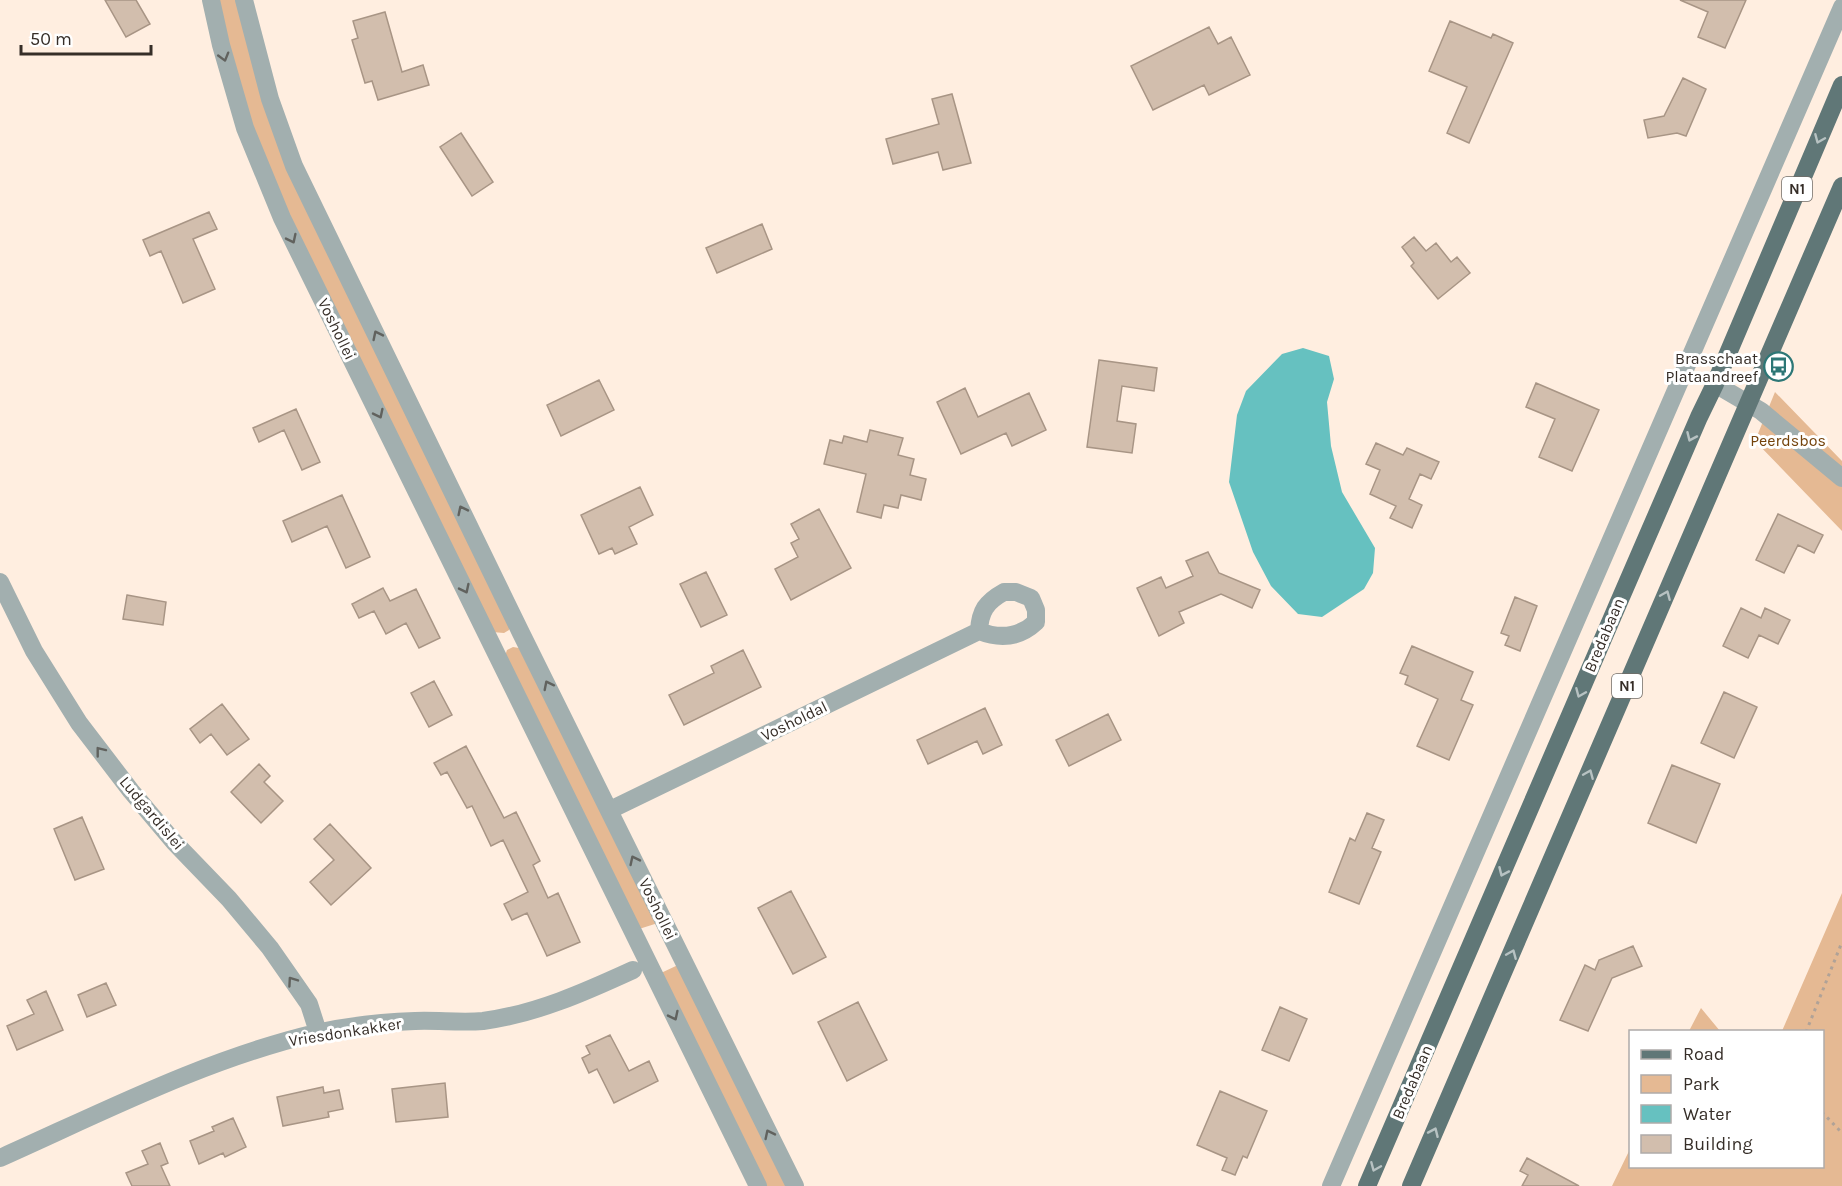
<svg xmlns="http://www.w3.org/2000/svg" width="1842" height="1186" viewBox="0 0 1842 1186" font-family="Karla,sans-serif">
  <rect width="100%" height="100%" fill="#ffeee0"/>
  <!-- green -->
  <path fill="#e5b993" d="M218,0H236L264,105L510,623L509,630L504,633L492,632L279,193L246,110Z
    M1775,392L1842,461V531L1755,441Z
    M513,647L519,648L658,923L639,929L505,656L507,650Z
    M1842,893V1186H1612L1630,1149V1166H1822V1032L1782,1031Z
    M678,965L787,1186H765L661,973Z
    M1701,1008L1720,1031H1689Z"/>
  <!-- water -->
  <path fill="#66c1c0" d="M1303,348L1329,356L1334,379L1327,402L1331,446L1342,492L1375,548L1373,573L1364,589L1322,617L1298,614L1271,586L1253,552L1229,482L1237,415L1246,391L1282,354Z"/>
  <!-- building -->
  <path fill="#d2bead" stroke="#a89585" stroke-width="1.5" d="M105,0H136L150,24L126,37Z
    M1680,0H1746L1725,48L1698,37L1708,12Z
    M385,12L402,72L423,65L429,85L378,100L372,81L365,83L352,40L358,38L353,21Z
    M1450,21L1491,38L1493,34L1513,43L1469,143L1447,133L1467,87L1429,71Z
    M1209,27L1218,44L1231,37L1250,75L1209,95L1204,85L1153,110L1131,66Z
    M1683,78L1706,89L1686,136L1677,133L1648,138L1644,120L1664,116Z
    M952,94L971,163L943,170L938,152L893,164L886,139L939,124L932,99Z
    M461,133L493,182L472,196L440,147Z
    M209,212L217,229L193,239L215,289L183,303L161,251L150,256L143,240Z
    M762,224L772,249L717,273L706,248Z
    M1414,237L1426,251L1436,243L1451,262L1457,257L1470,273L1438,299L1411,266L1414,263L1402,247Z
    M1099,360L1157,368L1154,391L1122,386L1117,421L1136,424L1132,453L1087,447Z
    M599,380L614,410L561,436L547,405Z
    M1536,383L1599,410L1572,471L1539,457L1555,419L1526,407Z
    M965,388L978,417L1029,393L1046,430L1012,446L1006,433L961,454L937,402Z
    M296,409L320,462L302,470L284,430L259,442L253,428Z
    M870,430L903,438L898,455L914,459L910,475L926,479L921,500L901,495L898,508L884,505L881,518L857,512L866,474L824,464L830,440L842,443L844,436L867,442Z
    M1376,443L1403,455L1407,448L1439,462L1431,479L1420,474L1409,499L1422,505L1412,528L1390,518L1396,506L1370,494L1380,470L1366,464Z
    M640,487L653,515L629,527L637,544L615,554L612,548L599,554L581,515Z
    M342,495L370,557L346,568L327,526L292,542L283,521Z
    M819,509L851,568L791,600L775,569L798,557L791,543L799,539L791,524Z
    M1778,514L1823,535L1814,553L1798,545L1784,573L1756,560Z
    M1208,552L1219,573L1260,590L1252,608L1221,594L1179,612L1184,623L1159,636L1137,588L1161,577L1166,588L1193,576L1186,561Z
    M706,572L727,615L701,627L680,584Z
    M383,588L390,601L416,589L440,638L419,648L406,623L386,634L374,611L359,618L352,604Z
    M127,595L166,602L163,625L123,619Z
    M1515,597L1537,606L1520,651L1505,645L1509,636L1501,633Z
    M1741,608L1761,618L1765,608L1790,620L1778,644L1759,635L1748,658L1723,646Z
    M1412,646L1473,672L1461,700L1473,705L1449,760L1417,746L1438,699L1405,684L1408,676L1400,673Z
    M743,650L761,687L684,725L669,695L714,673L711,666Z
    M434,681L452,715L429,727L411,693Z
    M1724,692L1757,707L1734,758L1701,743Z
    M222,704L249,739L227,755L211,734L200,743L190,729Z
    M985,708L1002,745L983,754L977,741L928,764L917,740Z
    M1108,714L1121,740L1069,766L1056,740Z
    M466,746L504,818L516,812L540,861L533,865L548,898L558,893L580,942L547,956L527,913L512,920L504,904L528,892L503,840L491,846L472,806L467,808L447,772L441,775L434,763Z
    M259,764L270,776L264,782L283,801L261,823L231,792Z
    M1672,765L1720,784L1696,843L1648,823Z
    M1367,813L1384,820L1372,848L1381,852L1359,904L1329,892L1350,838L1355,841Z
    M82,817L104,869L75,880L54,829Z
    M330,824L371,868L331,905L310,882L334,860L314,839Z
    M791,891L826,957L793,974L758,908Z
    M1633,946L1642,966L1612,978L1588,1031L1560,1020L1585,965L1595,970L1599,960Z
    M106,983L116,1005L87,1017L78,995Z
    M46,991L63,1030L17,1050L7,1026L34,1014L27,1000Z
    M858,1002L887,1060L847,1081L818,1022Z
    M1280,1007L1307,1019L1289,1061L1262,1050Z
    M610,1035L629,1071L649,1061L658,1081L614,1103L597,1069L589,1073L582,1058L590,1054L586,1046Z
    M445,1083L448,1117L396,1122L392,1089Z
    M323,1087L324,1093L339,1090L343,1109L328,1112L329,1117L283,1126L277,1097Z
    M1220,1091L1267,1111L1247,1158L1243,1156L1235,1175L1222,1170L1227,1158L1197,1145Z
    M233,1118L246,1147L225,1157L223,1153L199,1164L190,1141L214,1131L212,1127Z
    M160,1143L168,1163L161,1166L170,1186H132L126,1173L148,1164L142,1151Z
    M1527,1158L1579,1186H1522L1528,1175L1520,1171Z"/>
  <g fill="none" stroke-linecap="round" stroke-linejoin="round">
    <!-- path -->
    <path stroke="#b0a297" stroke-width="3" stroke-dasharray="3 4.5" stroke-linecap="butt" d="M1806,1032L1842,942
      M1822,1112L1842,1133"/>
    <!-- minor -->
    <path stroke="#a2afaf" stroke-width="18" d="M211,0L221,45L245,128L282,218L758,1186
      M244,0L270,99L294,166L521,633L795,1186
      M1715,384L1761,411L1842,478
      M0,582L34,651L79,723L131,791L174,842L229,899L270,948L309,1004L318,1032
      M1004,592H1016L1031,598L1036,610V622C1019,638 999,639 979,631C980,611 986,602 1004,592Z
      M610,810L979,631
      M0,1158C103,1112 206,1059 316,1033C348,1026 382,1022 415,1021C437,1020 461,1023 483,1021C536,1014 585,992 633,970
      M1331,1186L1842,7"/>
    <!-- major -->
    <path stroke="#607777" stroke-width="18" d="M1367,1186L1615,611L1699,417L1715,384L1842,85
      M1411,1186L1842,186"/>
  </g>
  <!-- one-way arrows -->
  <defs><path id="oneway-chevron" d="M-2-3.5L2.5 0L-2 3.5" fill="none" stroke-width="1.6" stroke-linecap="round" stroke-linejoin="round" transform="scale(1.5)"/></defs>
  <g stroke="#61625e">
    <use href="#oneway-chevron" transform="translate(224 57) rotate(74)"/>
    <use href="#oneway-chevron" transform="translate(292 239) rotate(64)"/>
    <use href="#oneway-chevron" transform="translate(377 335) rotate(-116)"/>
    <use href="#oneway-chevron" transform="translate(379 414) rotate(64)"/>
    <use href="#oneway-chevron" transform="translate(462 510) rotate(-116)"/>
    <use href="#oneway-chevron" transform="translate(465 589) rotate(64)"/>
    <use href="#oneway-chevron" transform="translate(548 685) rotate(-117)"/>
    <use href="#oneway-chevron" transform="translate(100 751) rotate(-128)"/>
    <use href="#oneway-chevron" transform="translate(634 860) rotate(-116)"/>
    <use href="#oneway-chevron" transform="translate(292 981) rotate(-125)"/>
    <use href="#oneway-chevron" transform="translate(674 1016) rotate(64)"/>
    <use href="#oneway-chevron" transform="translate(769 1134) rotate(-116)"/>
  </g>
  <g stroke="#b7c2c2">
    <use href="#oneway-chevron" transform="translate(1819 139) rotate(113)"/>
    <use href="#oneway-chevron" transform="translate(1691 437) rotate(114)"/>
    <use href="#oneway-chevron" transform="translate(1666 595) rotate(-67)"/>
    <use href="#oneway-chevron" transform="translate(1580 693) rotate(113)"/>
    <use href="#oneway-chevron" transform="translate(1589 774) rotate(-67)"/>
    <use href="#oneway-chevron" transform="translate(1503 872) rotate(114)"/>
    <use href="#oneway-chevron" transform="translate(1512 954) rotate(-67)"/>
    <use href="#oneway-chevron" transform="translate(1434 1132) rotate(-66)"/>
    <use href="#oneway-chevron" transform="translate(1375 1167) rotate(113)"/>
  </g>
  <!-- icons -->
  <defs>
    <symbol id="bus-ring" viewBox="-11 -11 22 22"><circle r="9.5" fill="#fff" stroke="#2d7776" stroke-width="1.5"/><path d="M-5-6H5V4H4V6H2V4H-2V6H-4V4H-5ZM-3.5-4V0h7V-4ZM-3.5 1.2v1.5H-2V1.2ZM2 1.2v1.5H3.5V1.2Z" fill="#2d7776"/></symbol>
  </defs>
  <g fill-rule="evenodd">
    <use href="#bus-ring" x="1762" y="350" width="33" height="33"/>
  </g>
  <g text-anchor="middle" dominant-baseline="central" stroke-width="6" stroke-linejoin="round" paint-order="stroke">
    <!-- shield labels -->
    <g fill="#fff" stroke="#726d68" stroke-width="1.5">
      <rect x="1782" y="177" width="30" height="24" rx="4.5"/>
      <rect x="1612" y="674" width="30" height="24" rx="4.5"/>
    </g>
    <g font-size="15" font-weight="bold" fill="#362e28">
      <text x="1797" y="189">N1</text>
      <text x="1627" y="686">N1</text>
    </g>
    <!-- street labels -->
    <g font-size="16" fill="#362e28" stroke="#fff">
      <text transform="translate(337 329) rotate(64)">Voshollei</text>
      <text transform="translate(1604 635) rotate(-67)">Bredabaan</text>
      <text transform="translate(794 721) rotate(-26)">Vosholdal</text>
      <text transform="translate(152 813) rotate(50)">Ludgardislei</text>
      <text transform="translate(658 909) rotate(64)">Voshollei</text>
      <text transform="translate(345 1032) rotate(-9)">Vriesdonkakker</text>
      <text transform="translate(1412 1082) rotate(-67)">Bredabaan</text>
    </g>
    <!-- poi labels -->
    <g font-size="16" fill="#362e28" stroke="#fff" text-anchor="end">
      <text x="1758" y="358">Brasschaat<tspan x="1758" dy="18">Plataandreef</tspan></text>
    </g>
    <!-- park labels -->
    <g font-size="16" fill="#74430b" stroke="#fff">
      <text x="1788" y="440">Peerdsbos</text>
    </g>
  </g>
  <!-- legend -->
  <rect x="1629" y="1030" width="195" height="138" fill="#ffffff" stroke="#afaba9" stroke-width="1.5"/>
  <rect x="1641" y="1050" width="30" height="9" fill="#607777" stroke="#afaba9" stroke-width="1.5"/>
  <text x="1683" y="1060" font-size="18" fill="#362e28">Road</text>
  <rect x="1641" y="1075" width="30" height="18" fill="#e5b993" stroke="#afaba9" stroke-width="1.5"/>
  <text x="1683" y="1090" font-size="18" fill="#362e28">Park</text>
  <rect x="1641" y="1105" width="30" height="18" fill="#66c1c0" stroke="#afaba9" stroke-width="1.5"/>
  <text x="1683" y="1120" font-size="18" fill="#362e28">Water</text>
  <rect x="1641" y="1135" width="30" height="18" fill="#d2bead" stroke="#afaba9" stroke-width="1.5"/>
  <text x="1683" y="1150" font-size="18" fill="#362e28">Building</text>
  <!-- scale -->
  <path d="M21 45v9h130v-9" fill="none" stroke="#362e28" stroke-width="3"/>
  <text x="30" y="45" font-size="18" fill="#362e28" stroke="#ffffff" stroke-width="4.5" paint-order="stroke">50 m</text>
</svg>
